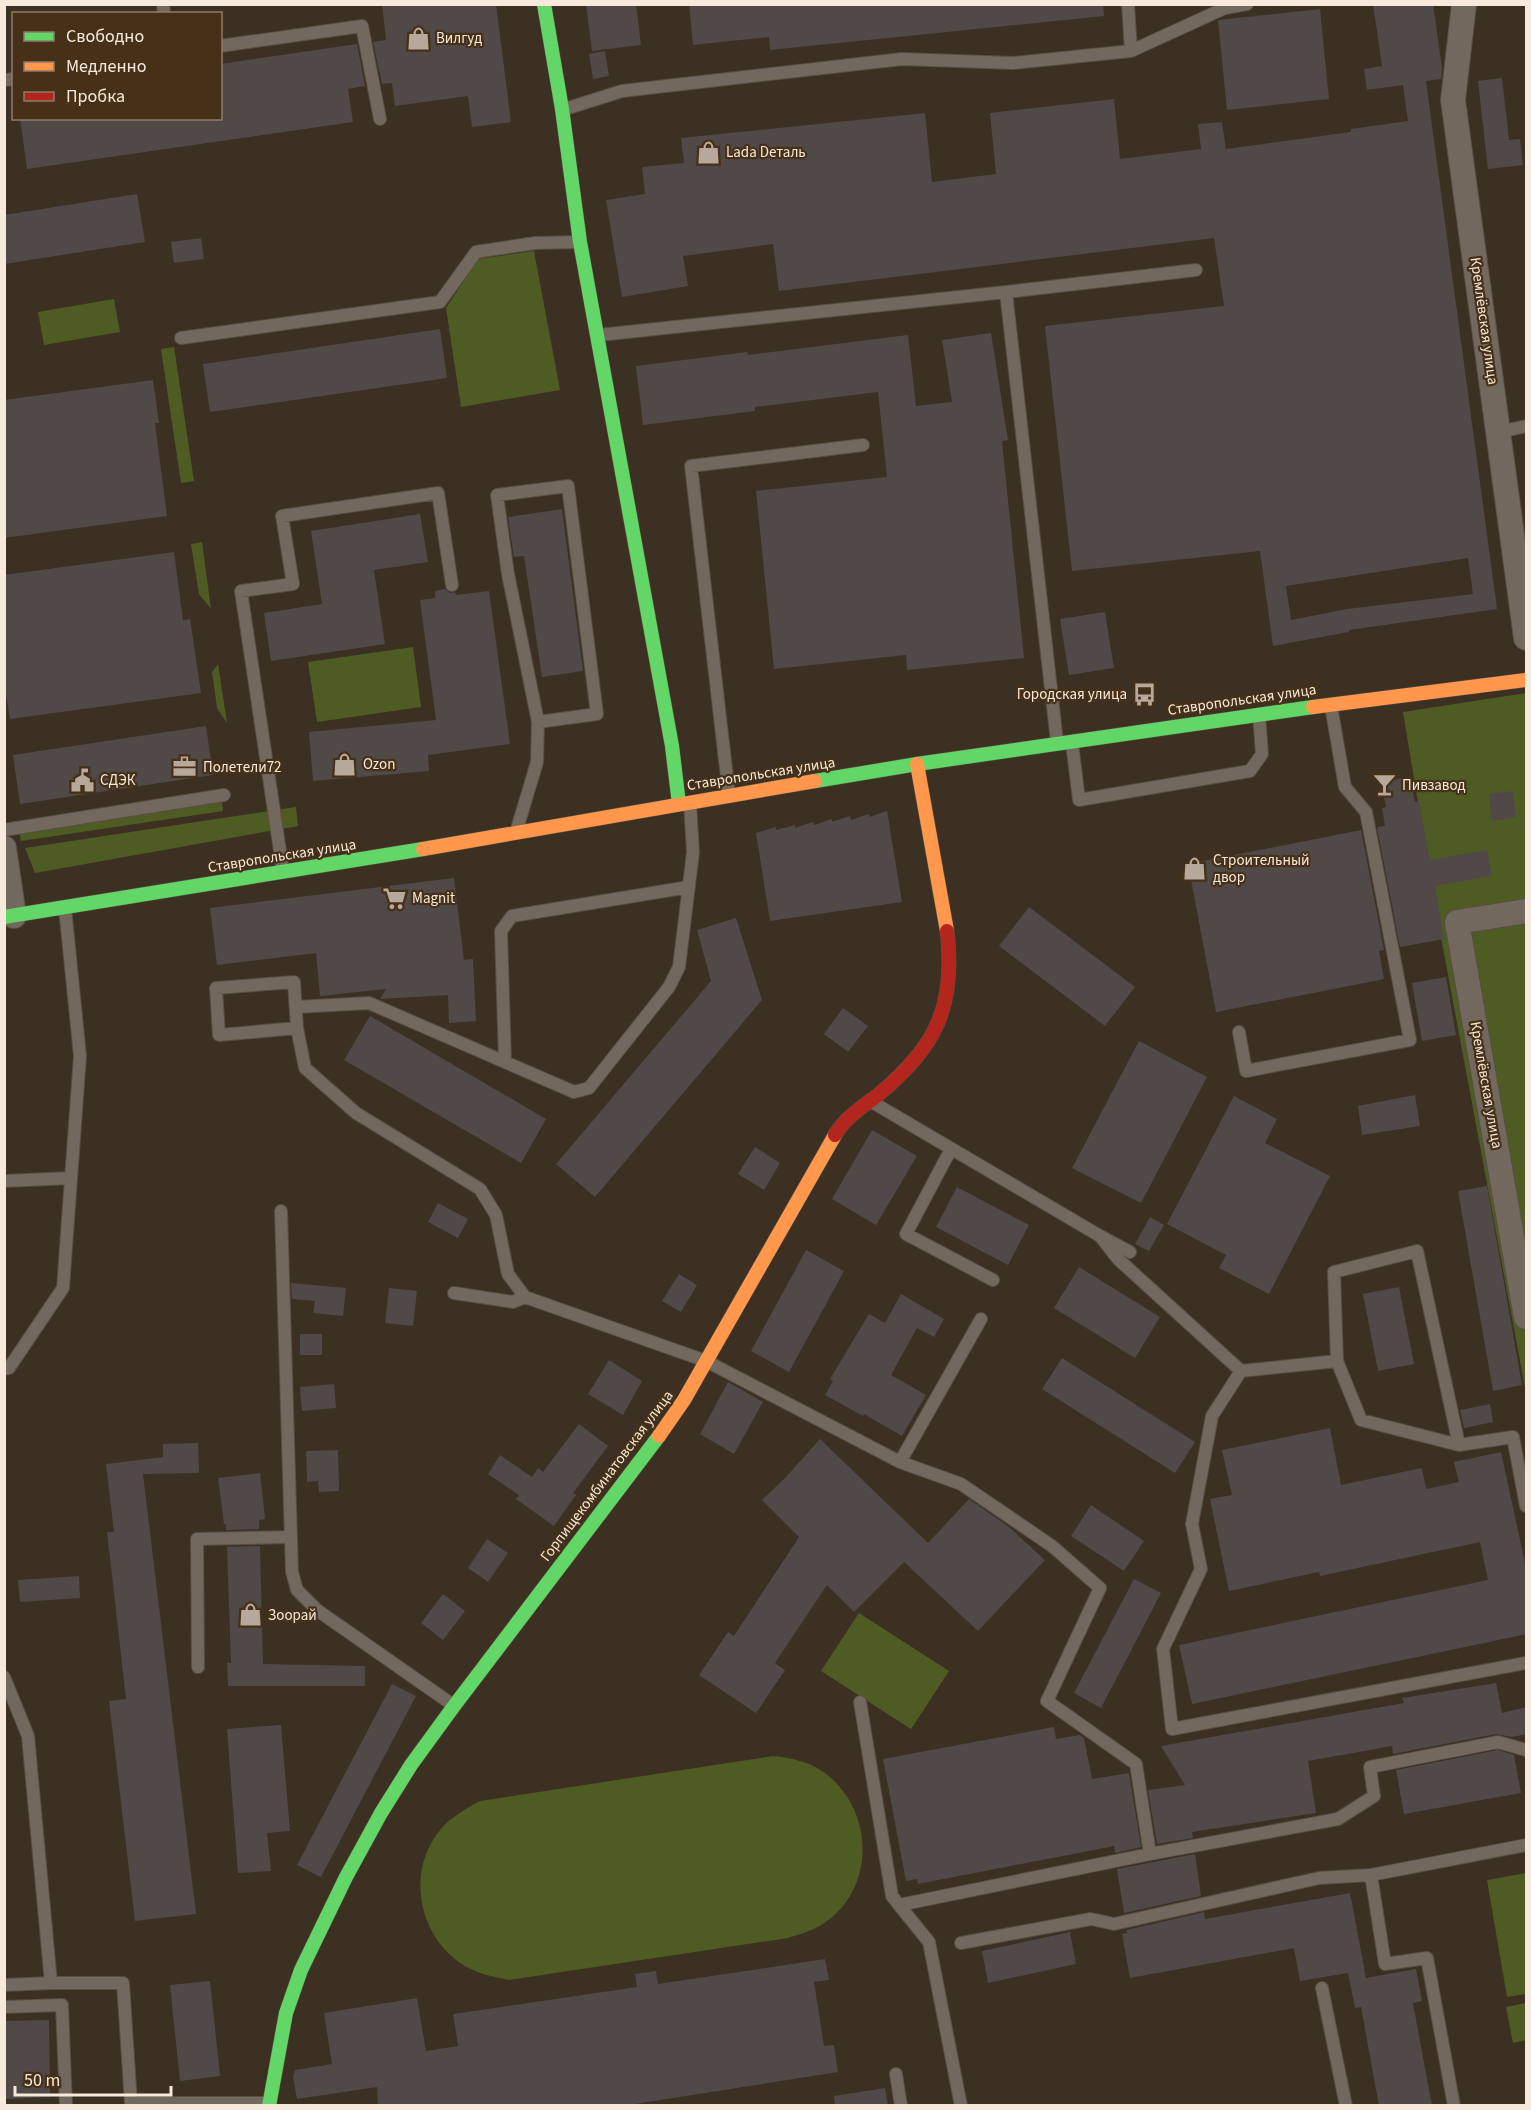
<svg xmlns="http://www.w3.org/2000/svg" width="1531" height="2110" viewBox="0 0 1531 2110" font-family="'Source Sans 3',sans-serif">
  <rect width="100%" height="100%" fill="#3c3022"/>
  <!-- green -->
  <path fill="#4e5c23" d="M534,251L560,390L461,407L446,308L478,259Z
    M114,299L120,332L44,345L38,312Z
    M174,347L194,481L181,483L161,349Z
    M202,542L211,609L199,594L191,544Z
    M413,647L421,707L317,722L308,662Z
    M218,664L227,723L217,708L212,672Z
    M1526,693V1393L1435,905L1403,712Z
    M222,801L223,811L21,841L19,831Z
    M296,807L298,826L35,873L25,848Z
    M859,1613L949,1671L911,1729L821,1671Z
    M773,1756C792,1758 810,1762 825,1773C875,1811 876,1889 823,1924C812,1931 800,1934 788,1938L509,1980C494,1977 479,1974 465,1966C419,1938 405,1873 440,1830C451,1817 465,1809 480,1801Z
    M1526,1873V1994L1507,1997L1487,1880Z
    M1526,2003V2040L1513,2043L1506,2007Z"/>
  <!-- building -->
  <path fill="#504948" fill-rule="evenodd" d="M382,4H496L511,122L472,127L468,96L395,106L392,83L382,84L373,42L386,40Z
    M586,4H636L641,45L592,51Z
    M689,4H1103L1104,16L770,50L769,37L693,45Z
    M1373,4H1433L1442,68L1441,79L1426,81L1497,609L1349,630V632L1273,646L1260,551L1072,571L1045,326L1224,306L1214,238L779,291L773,244L683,256L688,286L622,297L606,200L645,194L642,167L684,163L681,138L925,113L932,182L996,174L990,113L1114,99L1120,159L1201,149L1198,124L1222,122L1226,149L1351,132V129L1408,121L1403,85L1367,90L1364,69L1382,66ZM1468,558L1473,594L1347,609L1291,620L1286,586Z
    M1320,9L1329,99L1227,110L1218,20Z
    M357,44L365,86L348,89L353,122L27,169L20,118H220V64Z
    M605,51L609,76L593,79L589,54Z
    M1502,78L1509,140L1520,139L1523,165L1488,169L1478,81Z
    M137,194L145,242L4,264V215Z
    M201,238L204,259L174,263L171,242Z
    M440,329L447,378L210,412L203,364Z
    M991,333L1008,440L1002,441L1024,658L907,670L906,655L774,669L756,491L887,477L878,392L755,407V411L643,425L636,366L747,352L748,355L908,335L916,406L952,402L942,340Z
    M153,380L159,423H155L167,516L4,538V400Z
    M562,509L583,671L542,677L524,556L514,557L508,517Z
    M420,514L428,562L374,570L385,644L271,661L264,613L322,604L311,531Z
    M174,552L183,620L190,619L201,693L10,719L4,682V575Z
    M445,589L450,593L455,592L456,595L489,591L510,744L428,755L429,771L313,781L309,732L436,720L420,600L435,598V591Z
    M1105,612L1114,668L1069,675L1060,619Z
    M206,726L213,775L20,804L13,755Z
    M1410,777L1415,802L1419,801L1430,860L1487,850L1492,876L1435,886L1444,939L1400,947L1377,827L1385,826L1382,808L1386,807L1381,782Z
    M1513,791L1516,817L1492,821L1489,794Z
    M887,811L902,902L770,921L756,833L776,827V830L795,825V828L813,822L814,825L832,819V822L850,816L851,820L869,814V817Z
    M1361,830L1384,950L1379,951L1384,979L1216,1012L1188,864Z
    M454,878L464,960L473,959L476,1021L449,1023L448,995L380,999L386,989L320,996L316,953L217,965L210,908Z
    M1029,907L1135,987L1105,1026L999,946Z
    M736,918L762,1000L595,1197L556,1164L711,981L697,930Z
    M1446,977L1456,1035L1422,1041L1412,983Z
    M843,1008L868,1026L848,1052L824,1034Z
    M370,1016L546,1119L521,1163L344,1060Z
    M1139,1041L1207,1077L1141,1203L1072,1168Z
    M1415,1095L1420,1126L1362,1135L1358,1106Z
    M1234,1096L1277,1119L1265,1143L1330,1176L1269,1294L1219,1268L1226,1255L1167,1224Z
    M872,1130L917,1156L876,1225L832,1199Z
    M755,1147L780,1163L764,1190L738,1174Z
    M1487,1186L1522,1385L1493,1391L1458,1191Z
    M957,1187L1029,1225L1008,1265L936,1227Z
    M438,1203L468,1219L458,1238L428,1222Z
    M1150,1217L1164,1225L1149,1251L1135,1244Z
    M806,1250L844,1271L789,1372L751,1351Z
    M1079,1267L1160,1317L1135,1358L1054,1308Z
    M679,1274L697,1285L681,1312L662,1301Z
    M291,1283L346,1288L343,1316L313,1313L315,1301L292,1299Z
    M1399,1287L1414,1364L1378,1371L1363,1294Z
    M389,1288L417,1291L413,1326L385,1323Z
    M901,1294L944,1319L934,1337L917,1328L891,1375L926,1395L902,1436L864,1414L863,1416L825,1395L833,1381L830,1379L869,1314L885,1323Z
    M300,1334H322V1355H300Z
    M1062,1358L1195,1442L1175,1473L1042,1389Z
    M609,1360L642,1381L623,1415L588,1394Z
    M728,1382L763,1402L734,1454L700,1434Z
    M334,1384L336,1408L302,1411L300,1387Z
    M1490,1404L1493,1422L1464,1428L1460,1410Z
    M579,1424L608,1446L573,1493L576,1495L554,1526L516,1499L519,1495L488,1474L500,1455L532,1477L538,1468L543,1472Z
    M1330,1428L1341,1485L1422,1468L1426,1489L1459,1482L1454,1462L1501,1452L1527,1572V1634L1192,1704L1179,1645L1488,1580L1480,1542L1320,1576L1319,1572L1229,1591L1210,1499L1232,1495L1222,1450Z
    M820,1439L928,1543L969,1499L1009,1527L1045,1560L978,1631L904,1562L854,1612L827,1585L775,1663L785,1670L756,1713L699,1675L728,1632L734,1636L799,1537L762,1500L786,1477Z
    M198,1443L199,1473L143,1474L196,1914L135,1921L109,1701L126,1699L107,1532H114L106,1464L163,1457V1444Z
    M338,1450L339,1491L319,1492L318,1481L307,1482L306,1451Z
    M260,1473L265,1519L259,1520V1529L226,1530V1524H224L218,1478Z
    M1091,1505L1144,1541L1124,1571L1071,1536Z
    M487,1539L508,1553L488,1582L468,1568Z
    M260,1546L263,1664L365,1666V1686H228L227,1663H231L227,1547Z
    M79,1576L80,1598L20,1602L18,1580Z
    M1134,1579L1161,1593L1101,1708L1074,1693Z
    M443,1594L465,1611L443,1640L421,1623Z
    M1496,1683L1502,1713L1527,1707V1734L1512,1737L1496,1734L1393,1754L1392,1746L1308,1761L1316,1813L1192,1832L1193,1838L1157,1844L1148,1790L1185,1785L1161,1746L1404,1703L1402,1698Z
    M392,1684L416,1696L321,1877L297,1865Z
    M281,1725L290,1831L267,1833L271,1871L238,1873L227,1729Z
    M1054,1727L1056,1739L1080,1735L1084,1738L1092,1779L1129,1773L1141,1847L1115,1853L1114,1846L918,1884L917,1879L906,1881L883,1759Z
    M1498,1750L1514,1755L1521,1793L1404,1814L1396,1770Z
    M1195,1854L1201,1896L1124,1913L1117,1869Z
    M1350,1893L1366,1978L1416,1969L1422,2001L1413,2003L1432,2106H1379L1361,2007L1355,2008L1348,1973L1300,1981L1294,1948L1130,1978L1122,1934L1127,1933V1930L1204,1912L1205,1919Z
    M1070,1932L1076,1964L988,1983L982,1951Z
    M825,1959L829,1980L814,1982L824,2046L834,2045L838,2072L622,2106H378L377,2087L297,2099L293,2077L295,2070L332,2064L324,2013L417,1998L426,2051L458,2046L453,2014L637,1987L635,1974L656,1971L658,1984Z
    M210,1981L220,2076L180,2081L170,1985Z
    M49,2020L50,2097L4,2099V2021Z
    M885,2088L888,2106H835L834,2096Z"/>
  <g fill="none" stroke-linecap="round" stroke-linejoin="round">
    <defs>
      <path id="lane" d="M163,4L164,14
        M1128,4L1131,51
        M220,46L362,26L380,119
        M4,80L14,79
        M565,109L622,91L902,59L1013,63L1131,51L1225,8L1247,4
        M1006,292L1196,270
        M599,335L1006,292L1057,742
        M181,338L440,302L476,252L535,243L580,242
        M1499,432L1526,426
        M1072,743L1079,800L1250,771L1262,754L1259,715
        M729,795L691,466L863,445
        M517,829L537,762L538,722L508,574L497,495L568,486L597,714L538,722
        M4,830L224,795
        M283,871L241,591L293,584L282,516L438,493L452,585
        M294,982L297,1028L219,1035L216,988Z
        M296,1007L369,1003L574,1092L589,1088L669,987L679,967L693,852L690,804
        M297,1028L305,1068L356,1113L480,1189L496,1215L508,1274L525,1297L706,1361L900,1462L961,1484L1052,1546L1100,1588L1047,1701L1136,1764L1150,1854
        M1239,1032L1246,1071L1410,1040L1366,812L1345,787L1331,706
        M505,1061L501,931L512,916L689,887
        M872,1102L1100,1236L1130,1252
        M951,1149L906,1234L993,1280
        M4,1181L71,1178
        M281,1211L292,1572L297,1590L317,1610L453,1705
        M1100,1236L1118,1259L1241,1371L1337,1361L1361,1420L1459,1445L1513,1437L1526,1506
        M454,1293L513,1302L525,1297
        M1337,1361L1334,1272L1417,1251L1459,1445
        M4,1369L9,1368L63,1288L80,1056L65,908
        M1241,1371L1212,1416L1192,1524L1201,1569L1163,1649L1172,1729L1526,1663
        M900,1462L981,1319
        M198,1667L197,1539L291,1537
        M4,1677L28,1736L51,1983L4,1985
        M860,1702L892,1896L899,1905
        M1371,1875L1385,1964L1427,1958L1454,2106
        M961,1943L1091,1919L1114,1924L1319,1878L1371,1875L1526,1845
        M51,1983H123L131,2103H269
        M1322,1988L1346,2106
        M4,2007L62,2005L66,2106
        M896,2074L901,2106
        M961,2106L929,1942L899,1905L1150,1854L1338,1819L1374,1796L1370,1767L1498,1742L1526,1750"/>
      <path id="street" d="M1464,4L1453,100L1526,638
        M4,848L14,916
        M1526,911L1457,922L1526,1317"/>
      <path id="fast" d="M544,4L562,109L580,242L672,746L679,804
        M815,781L917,764L1313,707
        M4,917L423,849
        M269,2106L286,2013L301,1970L346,1877L381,1813L411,1765L454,1706L659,1436"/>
      <path id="slow" d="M1313,707L1526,680
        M917,764L947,931
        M423,849L815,781
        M659,1436L684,1400L835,1135"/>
      <path id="jam" d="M835,1135C844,1118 864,1106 879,1094C936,1047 956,1006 947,931"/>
    </defs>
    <!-- lane casing -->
    <use href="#lane" stroke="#594e43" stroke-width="14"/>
    <!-- street casing -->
    <use href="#street" stroke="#594e43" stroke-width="26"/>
    <!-- fast casing -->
    <use href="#fast" stroke="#594e43" stroke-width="15"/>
    <!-- slow casing -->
    <use href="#slow" stroke="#594e43" stroke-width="15"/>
    <!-- jam casing -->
    <use href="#jam" stroke="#594e43" stroke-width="15"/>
    <!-- lane -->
    <use href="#lane" stroke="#72685e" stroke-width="12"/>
    <!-- street -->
    <use href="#street" stroke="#72685e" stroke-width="24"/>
    <!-- fast -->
    <use href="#fast" stroke="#63d668" stroke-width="14"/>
    <!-- slow -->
    <use href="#slow" stroke="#ff974d" stroke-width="14"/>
    <!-- jam -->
    <use href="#jam" stroke="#b3261e" stroke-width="14"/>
  </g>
  <!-- icons -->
  <defs>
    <symbol id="shop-bare" viewBox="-9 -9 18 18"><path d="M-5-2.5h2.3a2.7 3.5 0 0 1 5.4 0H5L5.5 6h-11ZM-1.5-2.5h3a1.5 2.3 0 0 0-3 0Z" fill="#b6a89a" stroke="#463118" stroke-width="2.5" paint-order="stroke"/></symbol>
    <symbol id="bus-bare" viewBox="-9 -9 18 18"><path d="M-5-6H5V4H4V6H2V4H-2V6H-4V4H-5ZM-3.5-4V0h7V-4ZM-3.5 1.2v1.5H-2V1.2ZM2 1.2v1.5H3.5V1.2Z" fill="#b6a89a" stroke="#463118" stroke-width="2.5" paint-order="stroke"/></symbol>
    <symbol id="office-bare" viewBox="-9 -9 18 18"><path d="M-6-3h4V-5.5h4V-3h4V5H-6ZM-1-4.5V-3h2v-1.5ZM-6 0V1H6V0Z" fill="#b6a89a" stroke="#463118" stroke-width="2.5" paint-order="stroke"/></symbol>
    <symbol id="civic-bare" viewBox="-9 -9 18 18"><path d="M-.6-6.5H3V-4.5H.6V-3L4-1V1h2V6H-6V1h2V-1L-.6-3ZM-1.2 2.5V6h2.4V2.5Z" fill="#b6a89a" stroke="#463118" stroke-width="2.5" paint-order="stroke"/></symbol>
    <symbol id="bar-bare" viewBox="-9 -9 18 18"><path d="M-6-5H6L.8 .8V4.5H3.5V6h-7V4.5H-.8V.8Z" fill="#b6a89a" stroke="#463118" stroke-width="2.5" paint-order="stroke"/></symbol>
    <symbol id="supermarket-bare" viewBox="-9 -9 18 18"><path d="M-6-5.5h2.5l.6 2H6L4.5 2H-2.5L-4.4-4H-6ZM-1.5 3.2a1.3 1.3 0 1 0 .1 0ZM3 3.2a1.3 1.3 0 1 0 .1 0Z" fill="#b6a89a" stroke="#463118" stroke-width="2.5" paint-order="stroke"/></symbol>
  </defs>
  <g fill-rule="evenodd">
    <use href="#shop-bare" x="402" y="22" width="33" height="33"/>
    <use href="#shop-bare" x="692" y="136" width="33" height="33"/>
    <use href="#bus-bare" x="1128" y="678" width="33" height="33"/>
    <use href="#shop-bare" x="328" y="748" width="33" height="33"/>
    <use href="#office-bare" x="168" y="750" width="33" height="33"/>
    <use href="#civic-bare" x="66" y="764" width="33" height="33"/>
    <use href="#bar-bare" x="1368" y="768" width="33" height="33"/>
    <use href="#shop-bare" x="1178" y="852" width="33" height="33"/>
    <use href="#supermarket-bare" x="378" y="882" width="33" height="33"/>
    <use href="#shop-bare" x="234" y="1598" width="33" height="33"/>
  </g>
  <g text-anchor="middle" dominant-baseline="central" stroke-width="4.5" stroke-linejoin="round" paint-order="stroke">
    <!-- poi labels -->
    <g font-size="15" fill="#f7e9db" stroke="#463118" text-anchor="start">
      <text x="436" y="38">Вилгуд</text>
      <text x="726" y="152">Lada Dеталь</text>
      <text x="1127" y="694" text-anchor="end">Городская улица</text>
      <text x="363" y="764">Ozon</text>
      <text x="203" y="767">Полетели72</text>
      <text x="100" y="780">СДЭК</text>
      <text x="1402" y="785">Пивзавод</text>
      <text x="1213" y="860">Строительный<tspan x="1213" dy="17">двор</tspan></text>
      <text x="412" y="898">Magnit</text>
      <text x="268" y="1615">Зоорай</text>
    </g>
    <!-- street labels -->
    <g font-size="15" fill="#f7e9db" stroke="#463118">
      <text transform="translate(1484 321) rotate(82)">Кремлёвская улица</text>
      <text transform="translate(1242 700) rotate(-8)">Ставропольская улица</text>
      <text transform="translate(761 774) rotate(-9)">Ставропольская улица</text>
      <text transform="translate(282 856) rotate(-9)">Ставропольская улица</text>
      <text transform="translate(1486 1085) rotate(80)">Кремлёвская улица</text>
      <text transform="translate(607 1476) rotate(-53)">Горпищекомбинатовская улица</text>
    </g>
  </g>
  <!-- border -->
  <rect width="1531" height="2110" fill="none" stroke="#f7e9db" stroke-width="12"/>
  <!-- legend -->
  <rect x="12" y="12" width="210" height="108" fill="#463118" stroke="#8d7b66" stroke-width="1.5"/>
  <rect x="24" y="32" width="30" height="9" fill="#63d668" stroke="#8d7b66" stroke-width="1.5"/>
  <text x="66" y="42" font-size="18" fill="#f7e9db">Свободно</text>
  <rect x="24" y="62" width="30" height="9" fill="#ff974d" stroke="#8d7b66" stroke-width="1.5"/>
  <text x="66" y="72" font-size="18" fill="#f7e9db">Медленно</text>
  <rect x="24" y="92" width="30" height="9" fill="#b3261e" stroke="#8d7b66" stroke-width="1.5"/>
  <text x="66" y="102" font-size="18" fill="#f7e9db">Пробка</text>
  <!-- scale -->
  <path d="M15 2086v9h156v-9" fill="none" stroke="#f7e9db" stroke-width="3"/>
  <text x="24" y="2086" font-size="18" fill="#f7e9db" stroke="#463118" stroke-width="4.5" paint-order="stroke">50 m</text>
</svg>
